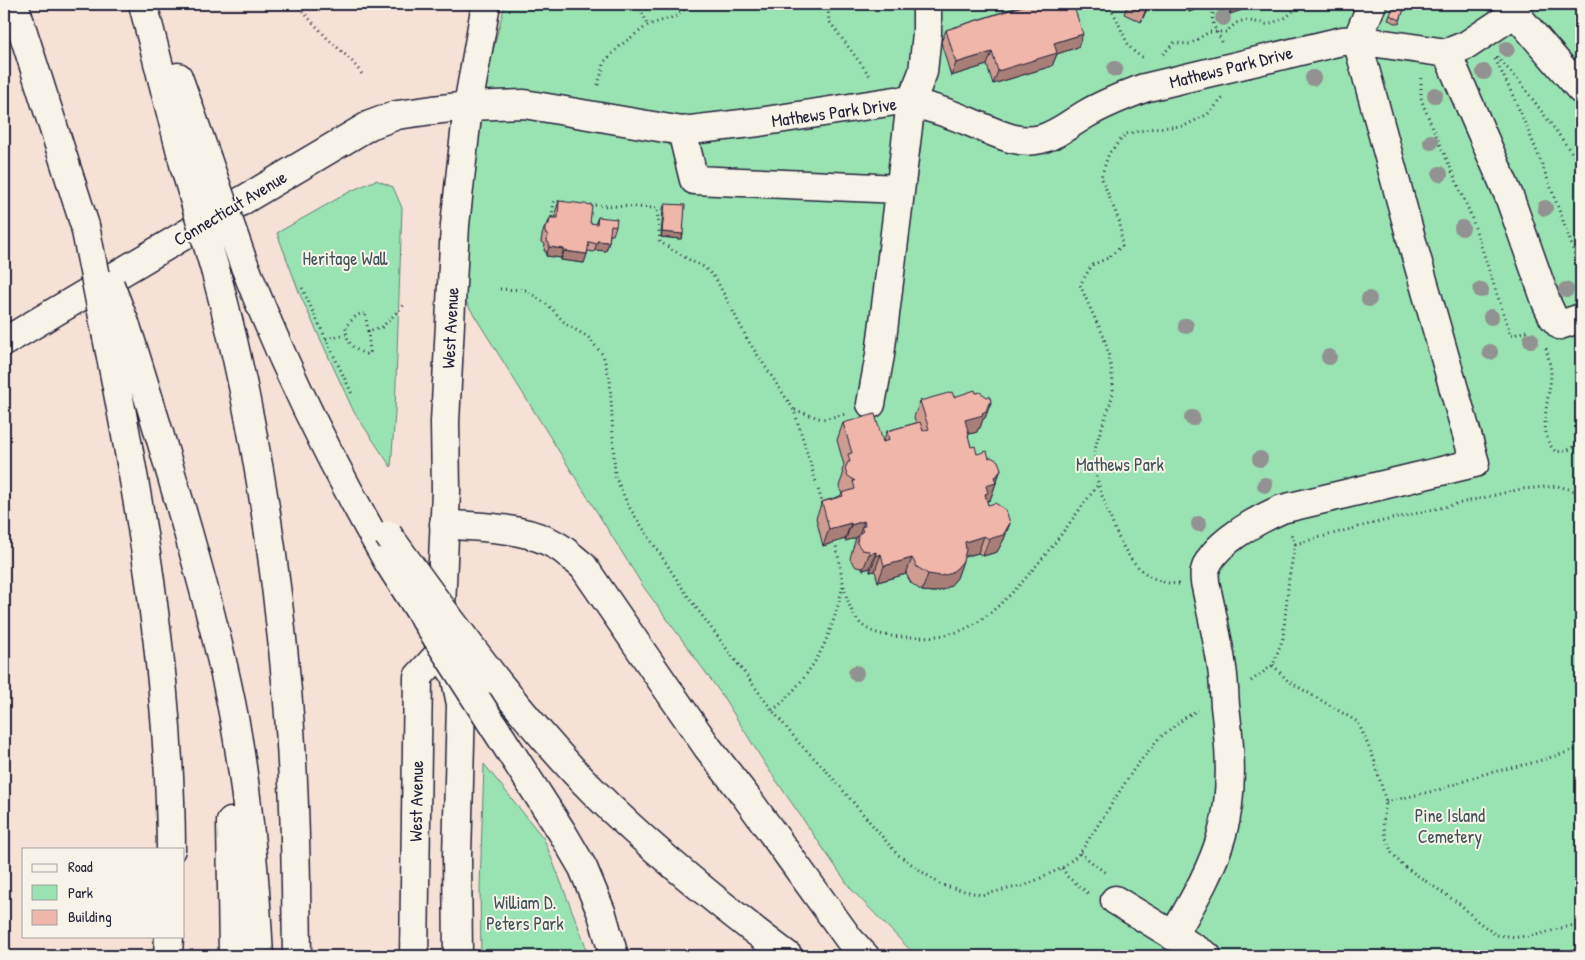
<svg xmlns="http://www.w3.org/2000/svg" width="1585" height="960" viewBox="0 0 1585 960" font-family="'Patrick Hand',sans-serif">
  <rect width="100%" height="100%" fill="#f5e1d5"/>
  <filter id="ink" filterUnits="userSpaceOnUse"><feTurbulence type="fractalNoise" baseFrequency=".02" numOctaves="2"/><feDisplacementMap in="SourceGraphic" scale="10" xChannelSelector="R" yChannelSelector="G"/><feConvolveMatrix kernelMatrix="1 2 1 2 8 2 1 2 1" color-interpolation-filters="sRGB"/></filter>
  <g filter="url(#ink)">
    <!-- green -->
    <path fill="#99e3b2" stroke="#5e8276" d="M505,4H1581V956H916L851,889L767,767L722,695L643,586L461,294L485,82Z
      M376,180L393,187L402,208L395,412L391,467L354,412L301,297L277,233L351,191Z
      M484,764L544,839L585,944L586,956H481L480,887Z"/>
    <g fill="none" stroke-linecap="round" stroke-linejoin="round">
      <defs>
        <path id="minor" d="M1447,53L1509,196L1547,304L1553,317L1560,325L1581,318
          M468,106L524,104L682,131L759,122L895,101C920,103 943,111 965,120C989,129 1015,146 1041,139C1059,134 1072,122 1088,113C1105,103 1124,96 1144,88L1342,41L1357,40L1447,53L1467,45L1506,19L1514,12L1581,90
          M682,131L694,180L900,189
          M871,404L880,355L911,102L923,72L927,33V4
          M1115,900L1207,956
          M1173,936C1192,903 1212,870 1222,834C1234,792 1230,747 1225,706C1224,693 1224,680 1222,668C1218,639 1211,611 1205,582C1205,579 1204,574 1205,571C1211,544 1259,519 1282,509L1475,463L1414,249L1357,40L1372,4"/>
        <path id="major" d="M4,342L370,125L397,115L433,110L468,106
          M448,665L455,675L461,704L457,857L458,956
          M414,956L418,677L439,654L446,491L445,422L455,225L468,106L486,4"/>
        <path id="highway" d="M14,4L85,226
          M143,4L185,168
          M178,77L206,156
          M242,259C282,363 331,463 387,560
          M216,273C254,414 276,558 288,702C295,787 296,872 297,956
          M126,326C148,394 168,463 188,532C206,595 223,658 235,723C249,800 255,878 259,956
          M107,337C141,506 170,675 171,849
          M444,524C481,528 526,526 559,547C567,552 575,560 583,566L708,748L747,798L849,939L865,956
          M496,680C527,718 559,757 594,792C654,852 720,905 788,956
          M495,728L562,832L583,868L602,914L614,956
          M231,822L233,956
          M168,956L169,936"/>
      </defs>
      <!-- minor casing -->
      <use href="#minor" stroke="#22223b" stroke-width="31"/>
      <!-- major casing -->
      <use href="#major" stroke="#22223b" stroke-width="31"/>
      <!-- highway casing -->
      <use href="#highway" stroke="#22223b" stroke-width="31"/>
      <!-- path -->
      <path stroke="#22223b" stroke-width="3" stroke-dasharray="1 4" stroke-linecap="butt" d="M296,4L328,39L351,60L362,74
        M638,4L648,25
        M710,4L721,6L731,4
        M824,4L828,9L829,21L870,76
        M1106,4C1123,18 1121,52 1146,58
        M1222,42C1217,30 1208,22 1215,8L1226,4
        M1163,54L1174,43L1190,44L1209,32H1226L1236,23L1245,20L1266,24L1272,23L1287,17L1294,10L1297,4
        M1497,57L1520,82L1581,165
        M1495,59C1530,127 1556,200 1581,272
        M1421,78V98L1424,107L1470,213L1511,336L1529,330
        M598,85L605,61L621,45L648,25L677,16L690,4
        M590,205L657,208L660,242L693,262L704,267L716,279L749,342L794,410L823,505
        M551,222L554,201L564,202
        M302,288L352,394
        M500,289L526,290L549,306L566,324L588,337L603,355L610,380L615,476L629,507L689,598L772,710L799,743L824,768L897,854L941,885L981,895L1026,885L1062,868L1080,853L1134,769L1159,738L1186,717L1198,710
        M368,331L365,312L356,316L346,326C346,342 352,349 366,354L370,352L368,331L382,327L405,304
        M326,339L346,335
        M1546,348C1548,357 1551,366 1551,375C1550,398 1536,432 1555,451C1566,453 1575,448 1581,439
        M795,410L822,419L847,414
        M835,542C842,566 842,605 861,624C872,635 893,637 908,637C924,637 941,637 957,632C1006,617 1066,527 1097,486
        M1295,544L1362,526L1521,489L1558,486L1581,493
        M1179,584C1137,583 1121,547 1109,514C1101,494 1093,473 1095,451C1097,433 1115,401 1113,385C1112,370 1108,347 1102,333C1094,317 1087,301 1080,285L1092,265L1108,258L1122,246L1120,223L1101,177L1109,153L1126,134L1155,128L1184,126L1208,114L1223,98
        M1273,665L1288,681L1358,722L1374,759L1386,802L1383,822L1386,838L1392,853L1402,865L1461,905L1476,920L1496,935L1518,937L1536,935L1581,923
        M1251,681L1273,665L1283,638L1289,578L1295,544L1291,534
        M772,710C780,706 786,698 792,692C823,657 832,630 843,586
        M1386,802L1438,790L1484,774L1532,763L1581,748
        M1080,853L1107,874
        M1062,868L1068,877L1088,893"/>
      <!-- minor -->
      <use href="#minor" stroke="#f7f3e8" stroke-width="28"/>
      <!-- major -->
      <use href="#major" stroke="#f7f3e8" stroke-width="28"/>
      <!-- highway -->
      <use href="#highway" stroke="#f7f3e8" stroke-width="28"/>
      <defs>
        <path id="highway-bridge" d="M206,156L242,259
          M185,168L216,273
          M85,226L107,337
          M110,285L126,326
          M388,535L433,597L496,680
          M387,560L495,728"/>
      </defs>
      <!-- highway-bridge casing -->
      <use href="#highway-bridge" stroke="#22223b" stroke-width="31" stroke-linecap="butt"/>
      <!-- highway-bridge -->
      <use href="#highway-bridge" stroke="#f7f3e8" stroke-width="28"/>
    </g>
    <!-- trees -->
    <g fill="#919291">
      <circle cx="1223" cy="18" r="8"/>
      <circle cx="1507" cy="49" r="8"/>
      <circle cx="1115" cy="69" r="8"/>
      <circle cx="1484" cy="72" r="8"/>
      <circle cx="1313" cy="78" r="8"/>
      <circle cx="1435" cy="95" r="8"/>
      <circle cx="1431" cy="142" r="8"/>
      <circle cx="1440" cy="174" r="8"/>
      <circle cx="1545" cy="208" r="8"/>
      <circle cx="1462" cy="228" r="8"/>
      <circle cx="1481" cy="290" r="8"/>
      <circle cx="1566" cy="290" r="8"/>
      <circle cx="1369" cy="299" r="8"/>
      <circle cx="1491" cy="317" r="8"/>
      <circle cx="1186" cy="326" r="8"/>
      <circle cx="1531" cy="340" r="8"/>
      <circle cx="1490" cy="352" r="8"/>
      <circle cx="1329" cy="357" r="8"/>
      <circle cx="1192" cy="418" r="8"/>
      <circle cx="1260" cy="459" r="8"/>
      <circle cx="1265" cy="485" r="8"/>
      <circle cx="1199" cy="524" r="8"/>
      <circle cx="856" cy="673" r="8"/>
    </g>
    <!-- wall -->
    <path fill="#ce9d91" stroke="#22223b" d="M1027,4H1073L1078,47L1057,54L1052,66L993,84L987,65L951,76L941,42L946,30Z
      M1128,4H1158L1148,7L1141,22L1124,14Z
      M1187,4H1213L1189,12Z
      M1227,4H1260L1230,14Z
      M1404,9L1399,24L1388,20L1390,15Z
      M559,201L590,223L595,224L598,217L616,226L613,235H610L609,242L606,251L595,250L594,252L588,251L584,263L561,260V258L546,256V251H544L545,244L541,242L542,235L545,226L547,225L550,218H555L556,210Z
      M665,204L683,234L681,239L661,237L663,208Z
      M976,393L991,402L985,418L983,419L980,428L978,429L977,432L969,434L968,437L971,447L977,454L989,458L1001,469L990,500L987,501L988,505L1010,523L1004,539L997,552L983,556L978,553L964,557L957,578L950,586L943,590L935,592L922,591L911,583L906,574L878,582L875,571L870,572V568L863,570V568L856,567L850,559L852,551L856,538L845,541V539L823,546L816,518L822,502L840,496L842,493L841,492L839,486L843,475L842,471L844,465L837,440L843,423L883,442L887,431L916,423L914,417L920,401L954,397Z"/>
    <!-- shaded-wall -->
    <path fill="#a87f76" stroke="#22223b" d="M1148,4H1158L1148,7L1141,22Z
      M1192,4H1213L1189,12Z
      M1234,4H1260L1230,14Z
      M1083,34L1078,47L1057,54L1052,66L993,84L998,71L1054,43Z
      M992,52L987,65L951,76L956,63Z
      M662,232L683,234L681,239L661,237Z
      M597,241L609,242L606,251L595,250Z
      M549,247L564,249L561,258L546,256Z
      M564,251L587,254L584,263L561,260Z
      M991,402L985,418L983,419L980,428L978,429L977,432L959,437L965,420L982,413L989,403Z
      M1001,469L990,500L985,501L986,486Z
      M864,521L858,538V535L856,538L845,541L851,525Z
      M851,523L845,539L823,546L829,529Z
      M1010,523L1004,539L997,552L983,556L989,539Z
      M984,536L978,553L959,558L965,542Z
      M876,552L870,568L863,570L869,554Z
      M881,554L875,571L870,572L876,556Z
      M912,558L906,574L878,582L884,566Z
      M963,561L957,578L950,586L943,590L935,592L922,591L928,574Z"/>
    <!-- building -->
    <path fill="#f0b6a9" stroke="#22223b" d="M1029,4H1073L1083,34L1054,43L1057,53L998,71L992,52L956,63L946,30Z
      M1394,5L1404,9L1400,20L1390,15Z
      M559,201L592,205L590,223L597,224L598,217L617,219L616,226L611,225L609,242L597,241V244L589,242L587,254L564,251V249L549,247V243L547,242L548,235L545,233V226L549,224L550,218H558Z
      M665,204L685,205L683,234L662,232Z
      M975,390L976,393L980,392L987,397L990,396L991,402L989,403L986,411L982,413L983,415L965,420L969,434L968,435L971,447L975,446L977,454L987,451L989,458L991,457L998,461L1001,469L997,476L994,477L996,483L986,486L988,493L985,494L988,505L995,503L1006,510L1010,523L1003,535L989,539L984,536L965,542L966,550L963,561L956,569L949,574L941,576L928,574L917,567L912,558L884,566L881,554L876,556V552L869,554V551L862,550L857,543L858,535L863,531L861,527L865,526L864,521L851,525V523L829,529L822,502L843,496L842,493L855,489L853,481H855L847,475L845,469L848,462H850L848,454L852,453L843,423L875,414L883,442L889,440L887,431L920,422L923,431L929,429L920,401L952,392L954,397Z"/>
  </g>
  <g text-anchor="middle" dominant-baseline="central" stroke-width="4" stroke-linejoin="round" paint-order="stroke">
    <!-- street labels -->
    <g font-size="18" fill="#22223b" stroke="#f7f3e8">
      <text transform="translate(1231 67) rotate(-14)">Mathews Park Drive</text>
      <text transform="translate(834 112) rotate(-8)">Mathews Park Drive</text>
      <text transform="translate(230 208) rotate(-31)">Connecticut Avenue</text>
      <text transform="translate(450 328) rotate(-87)">West Avenue</text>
      <text transform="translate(416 801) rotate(-89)">West Avenue</text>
    </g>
    <!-- park labels -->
    <g font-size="18" fill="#405259" stroke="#f7f3e8">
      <text x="345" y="258">Heritage Wall</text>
      <text x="1120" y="464">Mathews Park</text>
      <text x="1450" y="815">Pine Island<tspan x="1450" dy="21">Cemetery</tspan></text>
      <text x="525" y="902">William D.<tspan x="525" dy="21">Peters Park</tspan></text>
    </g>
  </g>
  <!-- margin -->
  <rect width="1585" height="960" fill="none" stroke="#f7f3e8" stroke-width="20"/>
  <rect x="10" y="10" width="1565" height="940" fill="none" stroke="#22223b" stroke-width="2" filter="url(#ink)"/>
  <!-- legend -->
  <rect x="22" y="848" width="162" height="90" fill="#f7f3e8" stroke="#a29fa3"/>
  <rect x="32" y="864" width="25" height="8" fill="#f7f3e8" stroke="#a29fa3"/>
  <text x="68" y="872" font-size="15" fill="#22223b">Road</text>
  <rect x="32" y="885" width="25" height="15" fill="#99e3b2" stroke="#a29fa3"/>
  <text x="68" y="898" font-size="15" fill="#22223b">Park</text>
  <rect x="32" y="910" width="25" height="15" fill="#f0b6a9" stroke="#a29fa3"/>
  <text x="68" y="922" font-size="15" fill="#22223b">Building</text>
</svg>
